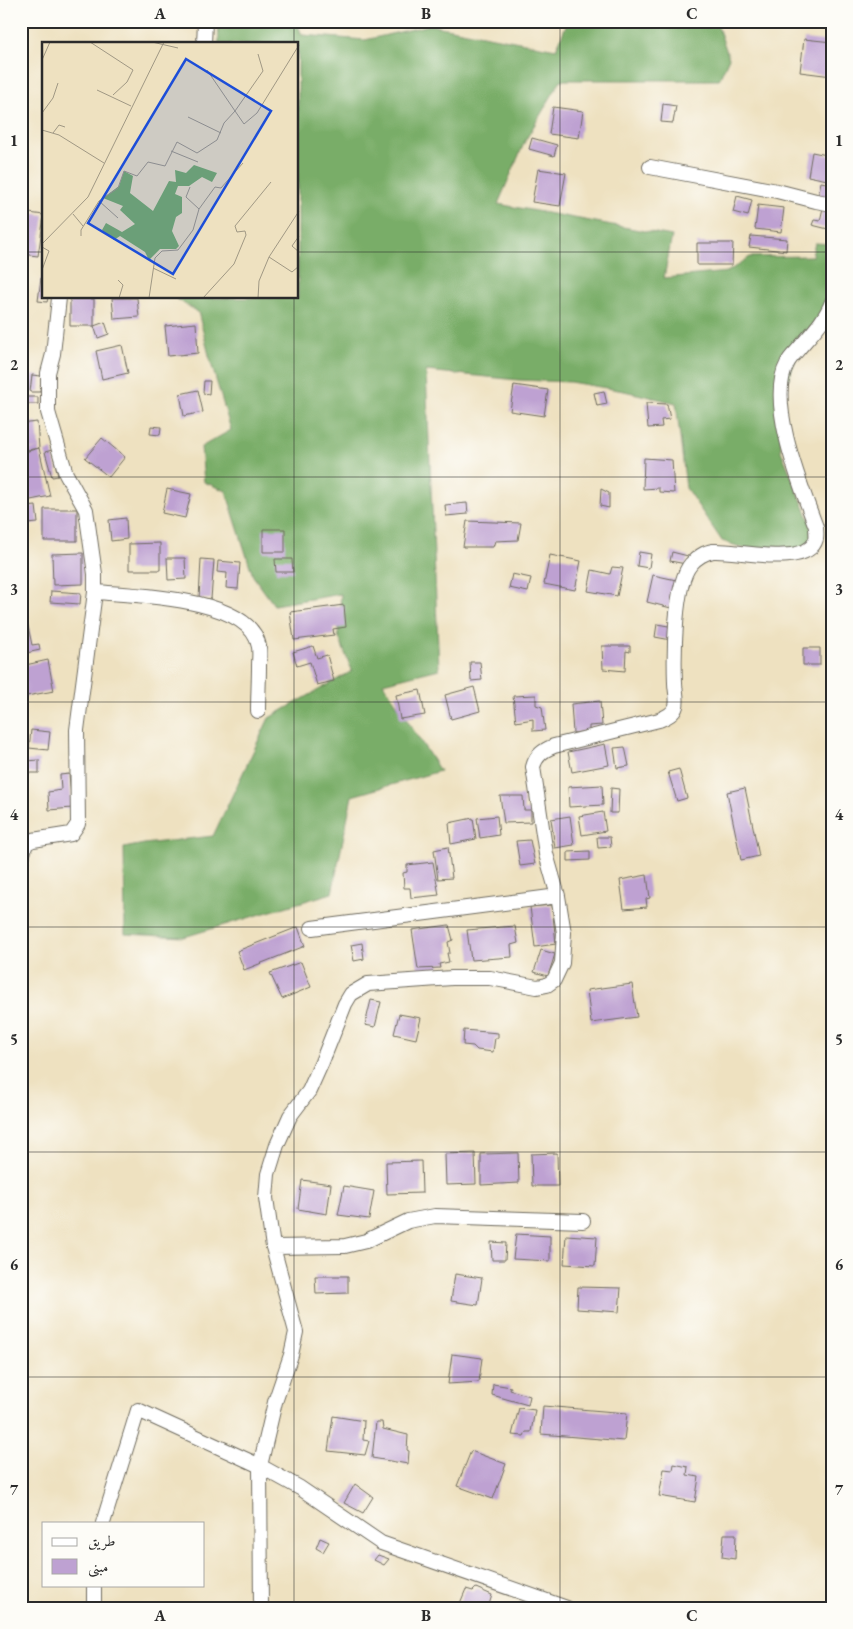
<svg xmlns="http://www.w3.org/2000/svg" width="853" height="1629" viewBox="0 0 853 1629" font-family="'EB Garamond',Amiri,serif">
  <rect width="100%" height="100%" fill="#fdfcf7"/>
  <filter id="ink" filterUnits="userSpaceOnUse"><feTurbulence type="fractalNoise" baseFrequency=".02" numOctaves="2"/><feDisplacementMap in="SourceGraphic" scale="10" xChannelSelector="R" yChannelSelector="G"/><feConvolveMatrix kernelMatrix="1 2 1 2 8 2 1 2 1" color-interpolation-filters="sRGB"/></filter>
  <filter id="wash" filterUnits="userSpaceOnUse"><feTurbulence type="fractalNoise" baseFrequency=".0096" numOctaves="4" result="noise"/><feDisplacementMap in="SourceGraphic" scale="20" xChannelSelector="R" yChannelSelector="G"/><feGaussianBlur stdDeviation="1.12" result="paint"/><feColorMatrix in="noise" values="0 0 0 0 0 0 0 0 0 0 0 0 0 0 0 0 0 1.4 0 .05"/><feComposite in="paint" operator="in"/></filter>
  <g filter="url(#wash)">
    <rect width="100%" height="100%" fill="#eee1c0"/>
    <!-- forest -->
    <path fill="#79ad68" stroke="#526c4a" d="M218,21H296L302,35L365,40L430,25L556,49L568,21H716L729,58L719,80H561L525,141L498,204L672,236L664,278L727,272L750,257L812,256L815,243L832,244V300L799,348L780,406L781,451L817,538L790,555H764L722,541L686,488L676,403L624,391L570,382L518,380L426,371L439,669L383,683L440,771L352,796L332,893L184,937L125,934L124,848L144,844L213,836L269,718L352,671L338,635L341,594L274,605L253,576L226,491L204,482L201,447L231,430L211,363L198,312L175,298H298V44H219Z"/>
    <g id="blocks">
      <!-- building -->
      <path fill="#bea1d2" d="M804,39L832,42V76L800,72Z
        M663,104L676,106L673,123L661,122Z
        M553,107L583,111L579,138L549,134Z
        M532,138L557,145L554,156L529,149Z
        M812,152L832,156V181L808,176Z
        M538,169L566,173L560,206L532,202Z
        M821,182L832,184V199L818,197Z
        M737,196L752,200L748,216L733,212Z
        M758,205L784,208L781,232L755,229Z
        M823,208L832,209V230L812,225L814,220L820,221Z
        M21,212L44,215L38,256L21,254Z
        M751,236L787,239L786,251L749,247Z
        M697,243H733L732,265H697Z
        M41,278L44,279V298H48L47,302L38,301Z
        M112,298H137L139,317L114,319Z
        M70,299H94V326H70Z
        M105,322L109,334L98,338L94,326Z
        M196,323L198,353L168,356L165,326Z
        M122,345L128,373L102,379L96,351Z
        M32,375L41,376L40,392H30Z
        M204,381H210L209,394L203,393Z
        M514,385L548,390L544,416L510,411Z
        M198,390L203,412L184,416L180,394Z
        M604,391L607,404L597,406L594,393Z
        M21,397H38V404H21Z
        M646,403L667,404L670,419L661,420L662,427L648,428Z
        M37,422L39,448L50,496L21,502V453L39,448L21,451V424Z
        M151,426L161,427L160,435L150,434Z
        M102,438L125,457L109,477L85,458Z
        M52,450L58,476L52,477L45,452Z
        M644,458L672,460L674,493L659,492V488L643,489Z
        M167,489L191,494L185,518L162,513Z
        M601,489L609,493V508L600,506Z
        M467,503L468,514L446,516L445,505Z
        M36,506L38,523L27,524L26,507Z
        M44,509H77V541H44Z
        M126,518L127,539L111,541L109,520Z
        M467,521L521,523L518,540L495,541L493,547H463Z
        M263,529H285V552H263Z
        M160,543V570H129V544Z
        M639,552L651,554L649,568L637,566Z
        M672,552L688,556L686,564L670,561Z
        M83,553V584L53,585L52,554Z
        M550,555L581,561L575,590L544,584Z
        M167,558H185L186,579L168,580Z
        M201,559L214,560L211,599H199Z
        M275,559H292L293,572H276Z
        M218,561L240,563L238,589L226,588L227,573L217,572Z
        M612,567L623,568L617,596L588,591L592,570L610,574Z
        M512,574L531,578L528,592L509,588Z
        M653,575L681,581L677,594L673,595L671,608L647,602Z
        M51,591L81,593L80,604L50,602Z
        M23,602L32,645L39,644L40,650L22,654L21,603Z
        M344,605L346,627L333,629L334,635L294,640L290,612Z
        M657,624L674,627L671,640L655,637Z
        M313,646L317,658L327,655L334,681L317,685L310,662L297,666L293,652Z
        M602,646H630V652L626,651L625,671L603,669Z
        M803,648H820V665H803Z
        M48,660L54,691L21,697V666Z
        M470,662H480L482,680L471,681Z
        M474,687L480,711L451,719L445,695Z
        M420,690L425,715L400,719L396,695Z
        M536,695V705L542,707L545,730L533,731V719L516,722L513,696Z
        M600,701L602,725L589,726V731L573,733L571,704Z
        M31,730L50,732L48,750L29,748Z
        M605,744L609,765L572,772L568,752Z
        M625,747L629,766L617,768L614,748Z
        M39,760V773H27V761Z
        M679,769L687,798L677,801L668,772Z
        M69,774L72,808L49,810L48,792L61,790L60,775Z
        M602,785L603,805L569,807L568,787Z
        M611,788L619,789L618,813H610Z
        M745,788L759,856L741,860L727,792Z
        M500,796H523L524,810H531V822L504,823Z
        M603,812L606,831L582,835L579,816Z
        M497,816L499,835L480,838L477,818Z
        M570,816L574,845L555,848L551,819Z
        M473,818L476,839L451,844L449,823Z
        M597,837H610L611,847L598,848Z
        M530,840L535,864L520,866L516,841Z
        M448,847L452,878L438,879L434,850Z
        M590,851V860L568,861V852Z
        M433,862L439,895L411,898L410,888H404L403,873L407,872V865Z
        M647,875L650,898L646,899L647,907L624,909L620,880Z
        M552,905L556,944L535,947L530,907Z
        M449,925L453,940L448,942L450,953H447L449,962L439,964L440,968L418,969L412,930Z
        M515,926L518,943L511,945L512,957L471,960L467,930Z
        M298,927L305,946L244,970L237,951Z
        M362,943L364,959L354,961L351,945Z
        M541,950L555,954L548,976L534,972Z
        M301,962L311,987L282,999L270,973Z
        M632,984L637,1017L591,1023L587,990Z
        M371,1000L381,1002L375,1027L365,1025Z
        M399,1014L421,1018L416,1039L394,1034Z
        M464,1030L498,1033V1038H495L493,1052L477,1050L473,1046L463,1045Z
        M475,1153L476,1184L446,1185L445,1154Z
        M518,1153L519,1183L481,1185V1154Z
        M557,1153L558,1186H532L531,1154Z
        M421,1161L422,1193L387,1194L386,1162Z
        M302,1180L331,1184L327,1214L298,1209Z
        M344,1186L374,1191L369,1219L338,1215Z
        M516,1234L550,1236V1261L513,1259Z
        M566,1235L597,1237L595,1266L564,1264Z
        M491,1242L506,1243L505,1260H492Z
        M455,1274L482,1278L478,1305L451,1301Z
        M315,1276H348V1293L316,1294Z
        M578,1287L621,1288L619,1312L577,1309Z
        M452,1354L482,1358L479,1382L448,1384Z
        M493,1384L511,1387L510,1390L530,1396L528,1405L492,1395Z
        M543,1406L627,1413L624,1441L541,1434Z
        M519,1408L535,1410L531,1432H526L524,1436L512,1435Z
        M333,1416L364,1421L363,1440L369,1441L365,1455L328,1451Z
        M376,1422H382L383,1429L408,1435L407,1450L409,1451L408,1464L372,1458Z
        M471,1451L506,1464L493,1499L457,1486Z
        M674,1464L688,1467L687,1475L699,1477L695,1502L659,1496L664,1469L673,1470Z
        M355,1484L373,1497L363,1513L344,1503Z
        M724,1534H736L735,1559L722,1557Z
        M320,1538L329,1542L323,1552L316,1548Z
        M378,1555L389,1559L384,1565L374,1560Z
        M476,1588L492,1595L488,1608H458L466,1589L473,1591Z"/>
    </g>
  </g>
  <g filter="url(#ink)">
    <use href="#blocks" fill-opacity="0" stroke="#6f6b5f" stroke-width="1"/>
    <g fill="none" stroke-linecap="round" stroke-linejoin="round">
      <defs>
        <path id="street" d="M204,44L205,21
          M650,167L777,191L816,201L832,204
          M59,298L53,354L48,373V412L66,474L86,510L95,574V592C134,595 252,597 259,647C260,653 259,660 259,666C259,681 258,696 258,711
          M21,861L26,843L33,840L71,834L78,824L77,730L95,592
          M312,928L558,896
          M273,1247L345,1246L366,1241L408,1221L435,1216L583,1221
          M103,1523L138,1410L260,1466L261,1608
          M94,1608V1585
          M567,1608L381,1543L300,1488L260,1466L275,1402L291,1355L296,1332L273,1247L266,1198L268,1174L277,1145L290,1116L309,1091L322,1062L345,1004L351,994L368,984L452,978H490L537,987L547,985L554,980L562,963L564,933L558,896L546,854L533,767C536,755 544,750 554,746L659,720C666,717 674,714 676,706C678,699 675,690 675,683C674,656 674,583 691,564C696,558 705,552 713,551C735,549 808,569 816,539C817,535 816,531 816,527C802,489 766,402 787,364C789,359 793,355 796,352C809,336 825,321 832,302"/>
      </defs>
      <!-- street casing -->
      <use href="#street" stroke="#6f6b5f" stroke-width="16"/>
      <!-- street -->
      <use href="#street" stroke="#fff" stroke-width="14"/>
    </g>
  </g>
  <!-- grid -->
  <path fill="none" stroke="#2b2b2b" stroke-width="1" stroke-opacity="0.55" d="M294,21V44M560,21V1608M21,252H44M298,252H832M294,298V1608M21,477H832M21,702H832M21,927H832M21,1152H832M21,1377H832"/>
  <!-- overview -->
  <g transform="translate(42 42)">
    <rect width="256" height="256" fill="#eee1c0"/>
    <path d="M152,123L175,131L170,140L160,135L147,144H136L133,152L140,155V171L134,175L130,189L137,204L134,207H118L107,218L103,210L78,194L72,198L60,188L64,181L80,190L93,182L78,168L81,164L61,156L77,144L82,129L91,134L88,151L111,169L127,139L134,140L133,128L144,131Z" fill="#79ad68"/>
    <path fill="none" stroke="#a09884" stroke-width="1" d="M48,0L91,28L85,40L71,53M110,0L136,6M216,12L221,29L193,69L202,82L215,71L257,3M0,18L8,0M55,48L89,64M0,71L11,56L16,41M146,75L179,91M0,88L17,93L62,121M11,91L17,83L23,85M129,109L156,120M57,159L76,176M157,167L173,145L179,146L201,121M31,172L41,184M39,194V188L57,159L76,146L82,129L95,134L106,120L123,124L135,100L155,111L175,98L182,81L193,69L165,28M257,194L250,204L257,210M0,202L46,155L122,0M0,205L7,209L0,228M227,215L250,230L257,224M111,226L134,237M76,238L81,243L77,256M107,256L113,216L120,209L136,208L151,188L157,167L144,155L148,145M161,256L192,222L204,193L203,189L195,190L193,184L229,140M216,256L217,239L227,215L257,169"/>
    <path fill="#1d4ed8" fill-opacity="0.15" stroke="#1d4ed8" stroke-width="2.5" d="M144,17L229,69L131,232L46,181Z"/>
    <rect width="256" height="256" fill="none" stroke="#2b2b2b" stroke-width="2.5"/>
  </g>
  <!-- margin -->
  <rect width="853" height="1629" fill="none" stroke="#fdfcf7" stroke-width="55"/>
  <!-- legend -->
  <rect x="42" y="1522" width="162" height="65" fill="#fdfcf7" stroke="#a9a8a5"/>
  <rect x="52" y="1538" width="25" height="8" fill="#ffffff" stroke="#a9a8a5"/>
  <text x="88" y="1546" font-size="15" fill="#2b2b2b">طريق</text>
  <rect x="52" y="1559" width="25" height="15" fill="#bea1d2" stroke="#a9a8a5"/>
  <text x="88" y="1572" font-size="15" fill="#2b2b2b">مبنى</text>
  <rect x="28" y="28" width="798" height="1574" fill="none" stroke="#2b2b2b" stroke-width="2"/>
  <g font-size="16" text-anchor="middle" font-weight="bold" fill="#2b2b2b">
    <text x="160" y="19">A</text>
    <text x="426" y="19">B</text>
    <text x="692" y="19">C</text>
    <text x="14" y="146">1</text>
    <text x="839" y="146">1</text>
    <text x="14" y="370">2</text>
    <text x="839" y="370">2</text>
    <text x="14" y="595">3</text>
    <text x="839" y="595">3</text>
    <text x="14" y="820">4</text>
    <text x="839" y="820">4</text>
    <text x="14" y="1045">5</text>
    <text x="839" y="1045">5</text>
    <text x="14" y="1270">6</text>
    <text x="839" y="1270">6</text>
    <text x="14" y="1495">7</text>
    <text x="839" y="1495">7</text>
    <text x="160" y="1621">A</text>
    <text x="426" y="1621">B</text>
    <text x="692" y="1621">C</text>
  </g>
</svg>
